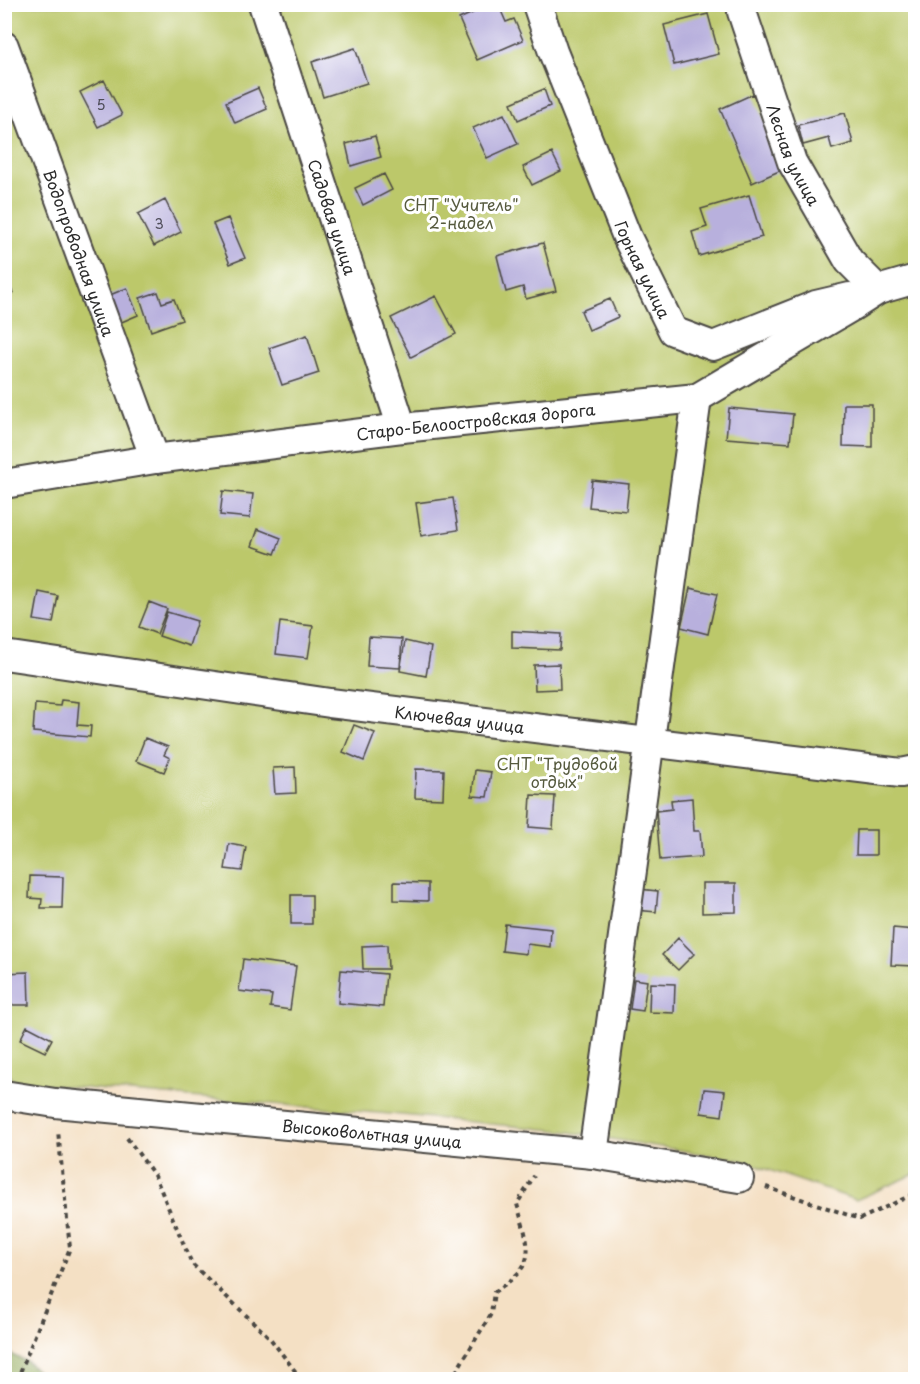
<svg xmlns="http://www.w3.org/2000/svg" width="920" height="1384" viewBox="0 0 920 1384" font-family="'Playpen Sans',sans-serif">
  <rect width="100%" height="100%" fill="#fff"/>
  <filter id="ink" filterUnits="userSpaceOnUse"><feTurbulence type="fractalNoise" baseFrequency=".0167" numOctaves="2"/><feDisplacementMap in="SourceGraphic" scale="12" xChannelSelector="R" yChannelSelector="G"/><feConvolveMatrix kernelMatrix="1 2 1 2 8 2 1 2 1" color-interpolation-filters="sRGB"/></filter>
  <filter id="wash" filterUnits="userSpaceOnUse"><feTurbulence type="fractalNoise" baseFrequency=".008" numOctaves="4" result="noise"/><feDisplacementMap in="SourceGraphic" scale="24" xChannelSelector="R" yChannelSelector="G"/><feGaussianBlur stdDeviation="1.35" result="paint"/><feColorMatrix in="noise" values="0 0 0 0 0 0 0 0 0 0 0 0 0 0 0 0 0 1.4 0 .05"/><feComposite in="paint" operator="in"/></filter>
  <g filter="url(#wash)">
    <rect width="100%" height="100%" fill="#f4e0c4"/>
    <!-- green -->
    <path fill="#bcc86a" stroke="#747a4a" stroke-width="1.5" d="M5,5H915V1174L856,1200L740,1160L563,1131L402,1115L13,1082L5,1065Z"/>
    <!-- forest -->
    <path fill="#95ac5e" stroke="#606c44" stroke-width="1.5" d="M4,1351L27,1362L46,1379H5Z"/>
    <g id="blocks">
      <!-- building -->
      <path fill="#b8b0dd" d="M493,4H498L506,22L514,19L523,40L477,60L459,19Z
        M708,14L719,54L674,65L664,25Z
        M355,48L367,83L323,97L312,62Z
        M104,80L122,115L98,127L80,92Z
        M258,88L267,109L235,123L226,102Z
        M544,89L550,106L518,120L511,103Z
        M753,94L786,168L752,183L720,109Z
        M845,113L853,143L832,149L829,138L803,145L798,125Z
        M504,114L518,144L487,158L473,128Z
        M375,136L381,157L351,166L346,144Z
        M552,153L561,171L532,185L523,167Z
        M384,174L392,190L363,205L355,188Z
        M749,195L762,237L699,256L692,232L707,227L701,209Z
        M165,200L181,232L154,246L138,214Z
        M228,218L245,258L230,264L213,224Z
        M543,243L556,291L526,299L523,287L506,292L497,256Z
        M4,273L13,293L4,296Z
        M127,288L138,315L117,324L105,297Z
        M158,292L162,303L174,299L182,320L151,331L140,298Z
        M436,296L456,334L411,357L391,318Z
        M610,299L618,317L589,330L581,311Z
        M307,335L319,373L282,385L269,348Z
        M844,404H872V447L843,446Z
        M729,408L793,414L790,443L726,438Z
        M592,480L629,484L626,511L589,507Z
        M223,491L253,494L250,518L220,515Z
        M453,498L458,530L421,536L416,503Z
        M258,529L281,538L275,554L252,546Z
        M690,588L717,594L708,634L681,627Z
        M39,592L58,596L53,623L34,620Z
        M149,602L167,609L157,634L139,627Z
        M167,612L197,621L189,646L159,636Z
        M280,622L313,626L308,658L276,654Z
        M512,631L561,634L560,650L512,648Z
        M369,637L402,639L400,668L367,666Z
        M405,641L431,647L426,676L400,671Z
        M559,664L560,689L535,690L534,665Z
        M61,700L79,702L77,725L91,726L90,737L33,732L35,704L60,706Z
        M354,725L375,733L364,761L343,752Z
        M145,738L168,747L164,755L170,758L164,772L136,761Z
        M295,767L296,793L275,794L273,768Z
        M416,769L444,770L443,799L415,798Z
        M475,770L491,772L487,797L472,796Z
        M531,795L555,796L553,829L529,827Z
        M692,798L694,831H700L702,857L660,860L656,811L672,809L671,800Z
        M857,830H876V855H856Z
        M229,844L246,847L242,871L225,869Z
        M30,876L63,877L62,908H41L42,899L29,898Z
        M394,882L428,883V901L394,900Z
        M702,883H736V912L702,913Z
        M638,889L658,891L656,912L636,910Z
        M291,895H312V924H291Z
        M7,902L10,915L4,917V903Z
        M505,924L551,929L550,947L527,944L526,954L502,951Z
        M893,928L915,930V966L891,965Z
        M678,938L694,954L678,970L662,955Z
        M387,945L388,969H363L362,946Z
        M243,959L296,966L290,1010L270,1007L272,995L239,991Z
        M341,970L386,974L383,1007L338,1003Z
        M28,972L29,1005H4V973Z
        M634,979L647,981L643,1011L630,1009Z
        M650,983L675,984L674,1013L649,1012Z
        M27,1026L52,1039L45,1052L20,1040Z
        M704,1089L725,1091L722,1116L701,1113Z"/>
    </g>
  </g>
  <g filter="url(#ink)">
    <use href="#blocks" fill-opacity="0" stroke="#494642" stroke-width="1.5"/>
    <g fill="none" stroke-linecap="round" stroke-linejoin="round">
      <defs>
        <g id="minor">
          <path id="s1" d="M263,4L402,428"/>
          <path id="s2" d="M537,4L553,52L627,237L673,331L713,346L816,305L850,297"/>
          <path id="s3" d="M742,4V12L792,162L849,261L878,290"/>
          <path id="s4" d="M4,46L155,459"/>
          <path id="s5" d="M4,484L155,459L402,428L697,398L853,306L878,290L916,279"/>
          <path id="s6" d="M4,655L330,703L901,773L916,770"/>
          <path id="s7" d="M4,1095L55,1103L593,1154L739,1178"/>
          <path d="M593,1154L697,398"/>
        </g>
      </defs>
      <!-- minor casing -->
      <use href="#minor" stroke="#494642" stroke-width="32"/>
      <!-- path -->
      <path stroke="#494642" stroke-width="4" stroke-dasharray="4.5 4.5" stroke-linecap="butt" d="M127,1138L155,1176L192,1264L269,1337L302,1380
        M766,1187L860,1219L916,1193
        M17,1380L70,1248L58,1131
        M451,1380L491,1314L494,1292C539,1263 530,1251 517,1204L534,1176"/>
      <!-- minor -->
      <use href="#minor" stroke="#fff" stroke-width="28"/>
    </g>
  </g>
  <g text-anchor="middle" dominant-baseline="central" stroke-width="6" stroke-linejoin="round" paint-order="stroke">
    <!-- number labels -->
    <g font-size="14" fill="#4e4c58">
      <text x="101" y="104">5</text>
      <text x="159" y="223">3</text>
    </g>
    <!-- street labels -->
    <g font-size="16" fill="#2b2b2b" stroke="#fff">
      <text stroke="none"><textPath href="#s3" startOffset="160">Лесная улица</textPath></text>
      <text stroke="none"><textPath href="#s1" startOffset="224">Садовая улица</textPath></text>
      <text stroke="none"><textPath href="#s4" startOffset="220">Водопроводная улица</textPath></text>
      <text stroke="none"><textPath href="#s2" startOffset="286">Горная улица</textPath></text>
      <text stroke="none"><textPath href="#s5" startOffset="476">Старо-Белоостровская дорога</textPath></text>
      <text stroke="none"><textPath href="#s6" startOffset="460">Ключевая улица</textPath></text>
      <text stroke="none"><textPath href="#s7" startOffset="370">Высоковольтная улица</textPath></text>
    </g>
    <!-- park labels -->
    <g font-size="16" fill="#565a3e" stroke="#fff">
      <text x="461" y="204">СНТ "Учитель"<tspan x="461" dy="18">2-надел</tspan></text>
      <text x="557" y="763">СНТ "Трудовой<tspan x="557" dy="18">отдых"</tspan></text>
    </g>
  </g>
  <!-- margin -->
  <rect width="920" height="1384" fill="none" stroke="#fff" stroke-width="24"/>
</svg>
